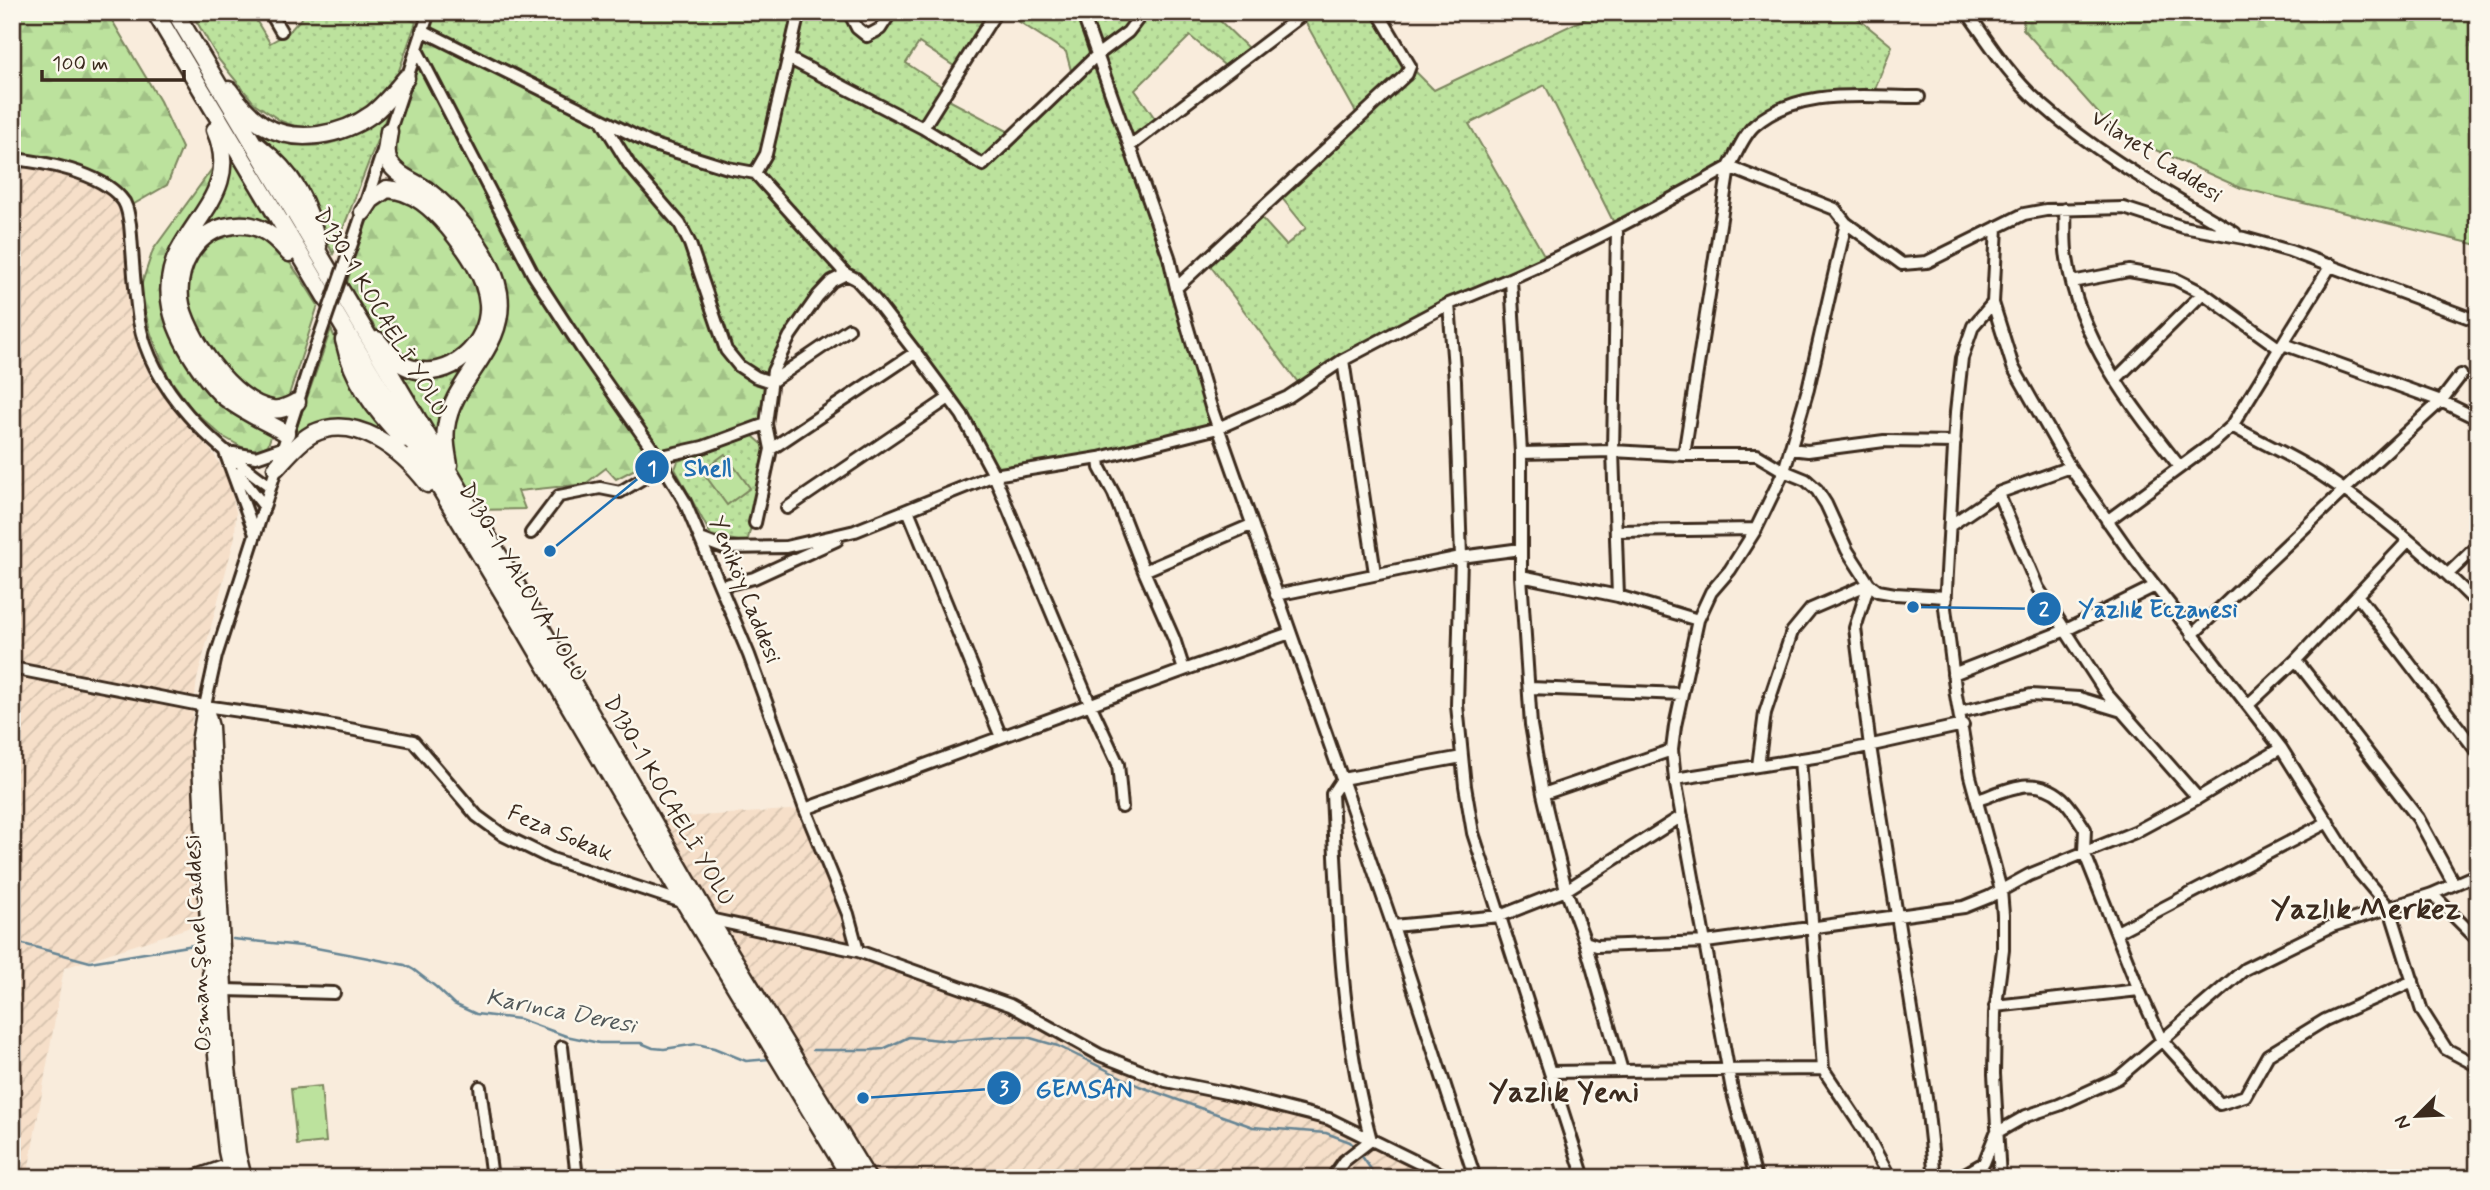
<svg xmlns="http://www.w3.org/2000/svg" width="2490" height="1190" viewBox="0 0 2490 1190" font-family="Mynerve,sans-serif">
  <defs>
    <pattern id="industrial-furrows" width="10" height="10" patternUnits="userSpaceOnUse" patternTransform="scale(1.75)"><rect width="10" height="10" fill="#f6dfc9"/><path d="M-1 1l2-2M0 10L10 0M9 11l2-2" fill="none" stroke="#d4c0ac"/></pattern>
    <pattern id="grass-dots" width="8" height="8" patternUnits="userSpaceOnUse" patternTransform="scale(1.75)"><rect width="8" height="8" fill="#bce29d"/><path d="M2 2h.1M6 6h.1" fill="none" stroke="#a2c287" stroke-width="1.8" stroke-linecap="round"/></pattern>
    <pattern id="forest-firs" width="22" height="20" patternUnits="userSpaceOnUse" patternTransform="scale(1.75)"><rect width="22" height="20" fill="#bce29d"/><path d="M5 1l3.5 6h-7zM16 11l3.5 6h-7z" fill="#a2c287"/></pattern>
  </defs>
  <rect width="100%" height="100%" fill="#f9ecdc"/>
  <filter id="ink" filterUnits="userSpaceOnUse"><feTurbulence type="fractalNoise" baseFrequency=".0143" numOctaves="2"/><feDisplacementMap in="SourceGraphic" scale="14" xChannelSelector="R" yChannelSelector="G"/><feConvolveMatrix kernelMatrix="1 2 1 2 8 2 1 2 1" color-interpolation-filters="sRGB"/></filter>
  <g filter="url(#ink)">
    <!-- industrial -->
    <path fill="url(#industrial-furrows)" d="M12,164L58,173L94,185L112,197L119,211L123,230L131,313L138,351L151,378L213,453L228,478L236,512L235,537L197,679L190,738L200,924L64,968L27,1178H12Z
      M805,809L858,951L1010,1005L1100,1055L1166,1081L1329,1119L1449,1178H852L653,819Z"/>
    <!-- grass -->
    <path fill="url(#grass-dots)" stroke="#7c865e" stroke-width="2" d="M191,12H251L270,43L288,33L307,12H404L406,18L416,22L397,76L369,112L310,132L281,121L254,103L219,60Z
      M429,12H849L867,36L891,12H922L933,19L938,12H996L960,70L919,43L906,63L947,90L943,97L1015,135L1073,78L1066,52L1004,12H1211L1253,53L1230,70L1190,36L1135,90L1159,124L1130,146L1218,428L994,475L962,415L856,279L832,281L790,336L771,382L756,377L422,30Z
      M1306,12H1378L1410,66L1434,90L1599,12H1850L1892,46L1872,97L1821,96L1753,126L1729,167L1617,229L1545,85L1469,124L1548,262L1449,304L1309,383L1297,381L1206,260L1257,213L1286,245L1306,228L1278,193L1359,118L1302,16Z
      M388,112L334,252L333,254L301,185L267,148L255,126C266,132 278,139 291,143C327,153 361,134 388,112Z
      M230,153L272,227L197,238L226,179Z
      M475,355L442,443L397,371C434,385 443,372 475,355Z
      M753,436L769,450L747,543L711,535L675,469L678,461Z"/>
    <!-- forest -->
    <path fill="url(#forest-firs)" stroke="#7c865e" stroke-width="2" d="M12,12H107L160,101L182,148L167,185L127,208L90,177L12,159Z
      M2024,12H2478V245L2241,188L2115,132L2023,29Z
      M422,30L601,119L680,224L726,350L771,382L766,424L658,457L616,479L606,468L585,484L518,491L525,509L472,510L445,445L499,291L394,169L389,131Z
      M217,162L216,174L162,281L161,298L164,317L174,338L269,430L271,436L268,445L257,451H249L222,436L192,409L168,376L151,334L145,311L141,286L153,250Z
      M388,199C421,200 440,226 458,252C478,282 496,319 463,348C458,352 452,360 446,361C436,364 424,363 414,364L385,343L347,283C355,258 362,209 388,199Z
      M239,232C278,233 299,276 318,305L288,398C283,399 278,403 273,403C266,403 259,398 253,394C224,376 181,321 186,284C187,279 190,273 191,269C198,247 217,235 239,232Z
      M331,329L346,363L409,455L372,430L292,441Z"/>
    <!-- garden -->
    <path fill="#bce29d" stroke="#7c865e" stroke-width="2" d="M725,454L750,488L727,505L702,471Z
      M321,1086L326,1142L297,1145L291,1089Z"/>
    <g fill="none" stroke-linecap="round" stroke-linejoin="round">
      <!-- stream -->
      <path stroke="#668594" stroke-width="2.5" d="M233,939L311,947L405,965L414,970L436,987L454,1004L476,1014L519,1019L566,1036L599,1043H641L653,1048L664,1049L697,1044L714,1048L746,1061L770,1059
        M12,941L90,962L200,944
        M813,1050H871L883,1049L909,1037L951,1041L997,1037H1027L1058,1046L1139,1086L1253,1127L1326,1133L1350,1142L1355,1147
        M1359,1152L1377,1178"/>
      <defs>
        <path id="minor" d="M270,12L281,31
          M849,12L857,28L867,36L880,29L891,12
          M1082,12L1169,257L1176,288
          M1967,12C1989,43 2011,78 2040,103C2099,156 2168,193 2235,233
          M422,30L601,119L630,166L680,224L690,244L726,350L739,366L756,377L771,382
          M417,50L533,274L582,349L658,457L684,500L749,655L805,809L848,914L858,951
          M788,58L923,128L996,12
          M601,119L651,144L728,168L755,173L766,154L799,12
          M923,128L983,165L1097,55L1128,32L1143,12
          M1130,146L1306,12
          M12,159C45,162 99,172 121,198C128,205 128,215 130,224C133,256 134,289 139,321C152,392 214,446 270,486
          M755,173L846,274
          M2065,209C2066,225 2064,242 2067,258C2079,340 2130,404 2180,467
          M1846,223L1902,264L1927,262L2024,214L2046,210L2124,208L2183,227L2244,238L2290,251L2478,321
          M358,226L429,12
          M1997,227L1993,303L2013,367L2070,467L2136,561L2281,748L2358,871L2390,909L2422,1011L2446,1049L2478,1066
          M1617,229L1613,451L1618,596
          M1511,280L1521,453V576L1531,725L1543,794L1566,890L1585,942L1597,946L1706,942L1964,907L1989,897L2029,875L2135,832L2198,798L2281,748
          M2072,282L2129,271L2175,279L2203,293L2280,349
          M1993,303L1973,326L1962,358L1956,412L1945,608L1956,695L1970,776L2001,890L2003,915V950L1995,1013L1994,1074L2000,1178
          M2283,344L2441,401L2478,419
          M1343,360L1375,573
          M2115,380L2203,293
          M771,382L849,329
          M2232,426C2260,442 2290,455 2317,472C2375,509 2429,555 2478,604
          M771,449L916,352
          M1790,449L1808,451L1884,441L1955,442
          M225,452L255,534
          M233,453L256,457L282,448
          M1521,453L1613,451L1684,455H1757L1784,471L1806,480L1817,490L1826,504L1847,550L1869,584L1878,591L1895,594L1946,597
          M1684,455L1729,167C1736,155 1744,134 1755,125C1799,87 1864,97 1919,97
          M658,457L703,447L766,424
          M1099,458L1218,428L1288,397L1343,360L1449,304
          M238,473L264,506
          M1998,493L2038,588L2106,693L2198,798
          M787,508L949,398
          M908,510L1001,737
          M2107,521L2213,443L2232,426L2331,265
          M755,523L771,449L766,424L773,371L790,336L818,296L832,281L846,274L856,279L875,300L913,349L962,415L994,475L1090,704L1118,764L1122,807
          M1951,525L1998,493L2070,467
          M1617,531L1756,529
          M531,533L559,496L600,488L620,492L663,466
          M703,540L724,548L786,547L855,531L994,475L1099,458L1100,468L1114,494L1144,571L1251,525
          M1144,571L1174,639L1184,670L1290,633
          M2448,574L2478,545
          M1521,576L1618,596L1698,620
          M1869,584L1855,628L1870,746L1927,1104L1935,1178
          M721,586L754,578L837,540
          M1276,595L1461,557L1521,549
          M2357,595L2478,753
          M2192,635L2344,490L2441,401L2461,375
          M2296,660L2418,818L2454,884
          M12,668L205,706L302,720L413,741L477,816L503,835L552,859L685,903
          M1953,674L2066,630L2155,586
          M1530,688L1682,694
          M2248,705L2296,660L2408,541
          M205,706L216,656L310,364
          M1960,712L2031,695L2079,698L2122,711
          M1462,757L1342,779L1393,926L1475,1178
          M1800,759L1823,1069L1865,1132L1890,1178
          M1758,766L1765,713L1792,632L1811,609L1869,584
          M1675,779L1827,755L1963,725
          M1543,794L1672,750
          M1978,800C2007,790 2035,774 2062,798C2071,806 2078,819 2085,829L2084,852L2139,990L2161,1039L2220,1104L2245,1096L2268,1055L2325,1020L2413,981
          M805,809L1184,670
          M2432,894L2478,940
          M709,919L858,951L1010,1005L1100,1055L1166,1081L1226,1093L1329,1119L1449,1178
          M1393,926L1500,916L1566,890L1682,816
          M2117,932L2328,822
          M224,990L334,993
          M1995,1006L2139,990
          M562,1047L577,1178
          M1614,1071L1823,1069
          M1550,1072L1622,1071L1585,942
          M480,1087L492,1178
          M821,1178L847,1171
          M1332,1178L1344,1161L1371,1140C1340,1027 1338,911 1332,794L1342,779L1211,407L1176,288L1407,74L1410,66L1378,12
          M1584,1178L1473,833L1465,786L1457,705L1461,557L1455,381L1449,304C1547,266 1638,218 1729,167L1835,209L1846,223L1808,389L1784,471L1756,529L1730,570L1711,592L1698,620L1675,726L1672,750L1675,779L1732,1090L1756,1178
          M1958,1178L1984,1163L1996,1133L2026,1116L2059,1105L2118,1078L2245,969L2332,926L2432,894L2478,874"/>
        <path id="major" d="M205,706L211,727L228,1068L238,1154L244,1178
          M205,708L199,742L213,1026L226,1151L232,1178
          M195,1178L235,1164"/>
        <path id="highway" d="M155,12L518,618L685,903L851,1178
          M175,12L515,583L709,919L867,1178
          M229,90C238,103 250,116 263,125C296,145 343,135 372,114C385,104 396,90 406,78
          M215,130C238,182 202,209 179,251C159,290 173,327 195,361C203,373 211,385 222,395C241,411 265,421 286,433
          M389,131C388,141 384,152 389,162C397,176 414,181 427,190C456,212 493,256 499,293C507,350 452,378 446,428C444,441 447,453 449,465
          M258,146C294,174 309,203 318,247
          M363,212L371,200L387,189C413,190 433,209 449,228C466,249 486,276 488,304C491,343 449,383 410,368C396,363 386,351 377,340
          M289,253C271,232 254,219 224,227C194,235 177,267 180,298C184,334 233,404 272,409C281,411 289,406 297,402
          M344,340C353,381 375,410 403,439
          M276,468C287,456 298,442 312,434C356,412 403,451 428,484"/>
      </defs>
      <!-- minor casing -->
      <use href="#minor" stroke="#3b2a1e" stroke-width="16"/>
      <!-- major casing -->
      <use href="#major" stroke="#3b2a1e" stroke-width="19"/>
      <!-- highway casing -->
      <use href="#highway" stroke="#3b2a1e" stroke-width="21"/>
      <!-- minor -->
      <use href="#minor" stroke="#fbf7ec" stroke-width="10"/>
      <!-- major -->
      <use href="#major" stroke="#fbf7ec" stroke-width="14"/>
      <!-- highway -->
      <use href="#highway" stroke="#fbf7ec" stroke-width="16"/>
      <defs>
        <path id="minor-bridge" d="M310,364L358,226"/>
      </defs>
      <!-- minor-bridge casing -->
      <use href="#minor-bridge" stroke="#3b2a1e" stroke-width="16" stroke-linecap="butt"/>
      <!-- minor-bridge -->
      <use href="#minor-bridge" stroke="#fbf7ec" stroke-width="10"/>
    </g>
  </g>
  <g text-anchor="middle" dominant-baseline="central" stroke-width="5" stroke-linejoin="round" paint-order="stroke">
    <!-- street labels -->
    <g font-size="23" fill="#3b2a1e" stroke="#fbf7ec">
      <text transform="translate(2156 157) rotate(33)">Vilayet Caddesi</text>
      <text transform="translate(380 313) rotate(59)">D130-1 KOCAELİ YOLU</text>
      <text transform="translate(522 583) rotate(59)">D130-1 YALOVA YOLU</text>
      <text transform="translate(744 590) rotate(68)">Yeniköy Caddesi</text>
      <text transform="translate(668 801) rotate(60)">D130-1 KOCAELİ YOLU</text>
      <text transform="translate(560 834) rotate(23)">Feza Sokak</text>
      <text transform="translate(199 943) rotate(-93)">Osman Şenel Caddesi</text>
    </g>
    <!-- water labels -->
    <g font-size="24" font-style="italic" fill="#515859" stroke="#fbf7ec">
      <text transform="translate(561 1012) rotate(11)">Karınca Deresi</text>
    </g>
    <!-- district labels -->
    <g font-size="30" font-weight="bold" fill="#3b2a1e" stroke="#fbf7ec">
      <text x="2366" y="909">Yazlık Merkez</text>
      <text x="1564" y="1092">Yazlık Yeni</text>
    </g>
  </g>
  <!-- callouts -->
  <path fill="none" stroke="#1f6fb2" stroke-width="2.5" d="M550 551L652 467M1913 607L2044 609M863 1098L1004 1088"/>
  <g fill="#1f6fb2" stroke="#fbf7ec" stroke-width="2.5">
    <circle cx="550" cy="551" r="7"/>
    <circle cx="1913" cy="607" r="7"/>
    <circle cx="863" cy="1098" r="7"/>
    <circle cx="652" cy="467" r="18"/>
    <circle cx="2044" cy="609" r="18"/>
    <circle cx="1004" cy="1088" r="18"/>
  </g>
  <g font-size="21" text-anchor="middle" font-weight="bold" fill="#fff">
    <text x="652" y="475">1</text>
    <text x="2044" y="616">2</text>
    <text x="1004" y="1095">3</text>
  </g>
  <g font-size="24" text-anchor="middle" font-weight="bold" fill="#1f6fb2" stroke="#fbf7ec" stroke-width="5" stroke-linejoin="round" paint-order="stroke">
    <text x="708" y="476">Shell</text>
    <text x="2158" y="617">Yazlık Eczanesi</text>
    <text x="1084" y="1097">GEMSAN</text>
  </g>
  <!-- margin -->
  <rect width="2490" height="1190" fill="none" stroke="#fbf7ec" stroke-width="42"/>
  <rect x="21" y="21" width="2448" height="1148" fill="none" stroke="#3b2a1e" stroke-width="2.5" filter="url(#ink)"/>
  <!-- north arrow -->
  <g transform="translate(2417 1116) rotate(246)" stroke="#fbf7ec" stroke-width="5" paint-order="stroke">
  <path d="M0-5L12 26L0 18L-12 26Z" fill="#3b2a1e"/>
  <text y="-10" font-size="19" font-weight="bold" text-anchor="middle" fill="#3b2a1e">N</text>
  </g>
  <!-- scale -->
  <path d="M42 70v10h142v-10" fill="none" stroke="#3b2a1e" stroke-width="3.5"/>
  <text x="52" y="70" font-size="21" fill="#3b2a1e" stroke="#fbf7ec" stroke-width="5" paint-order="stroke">100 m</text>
</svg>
